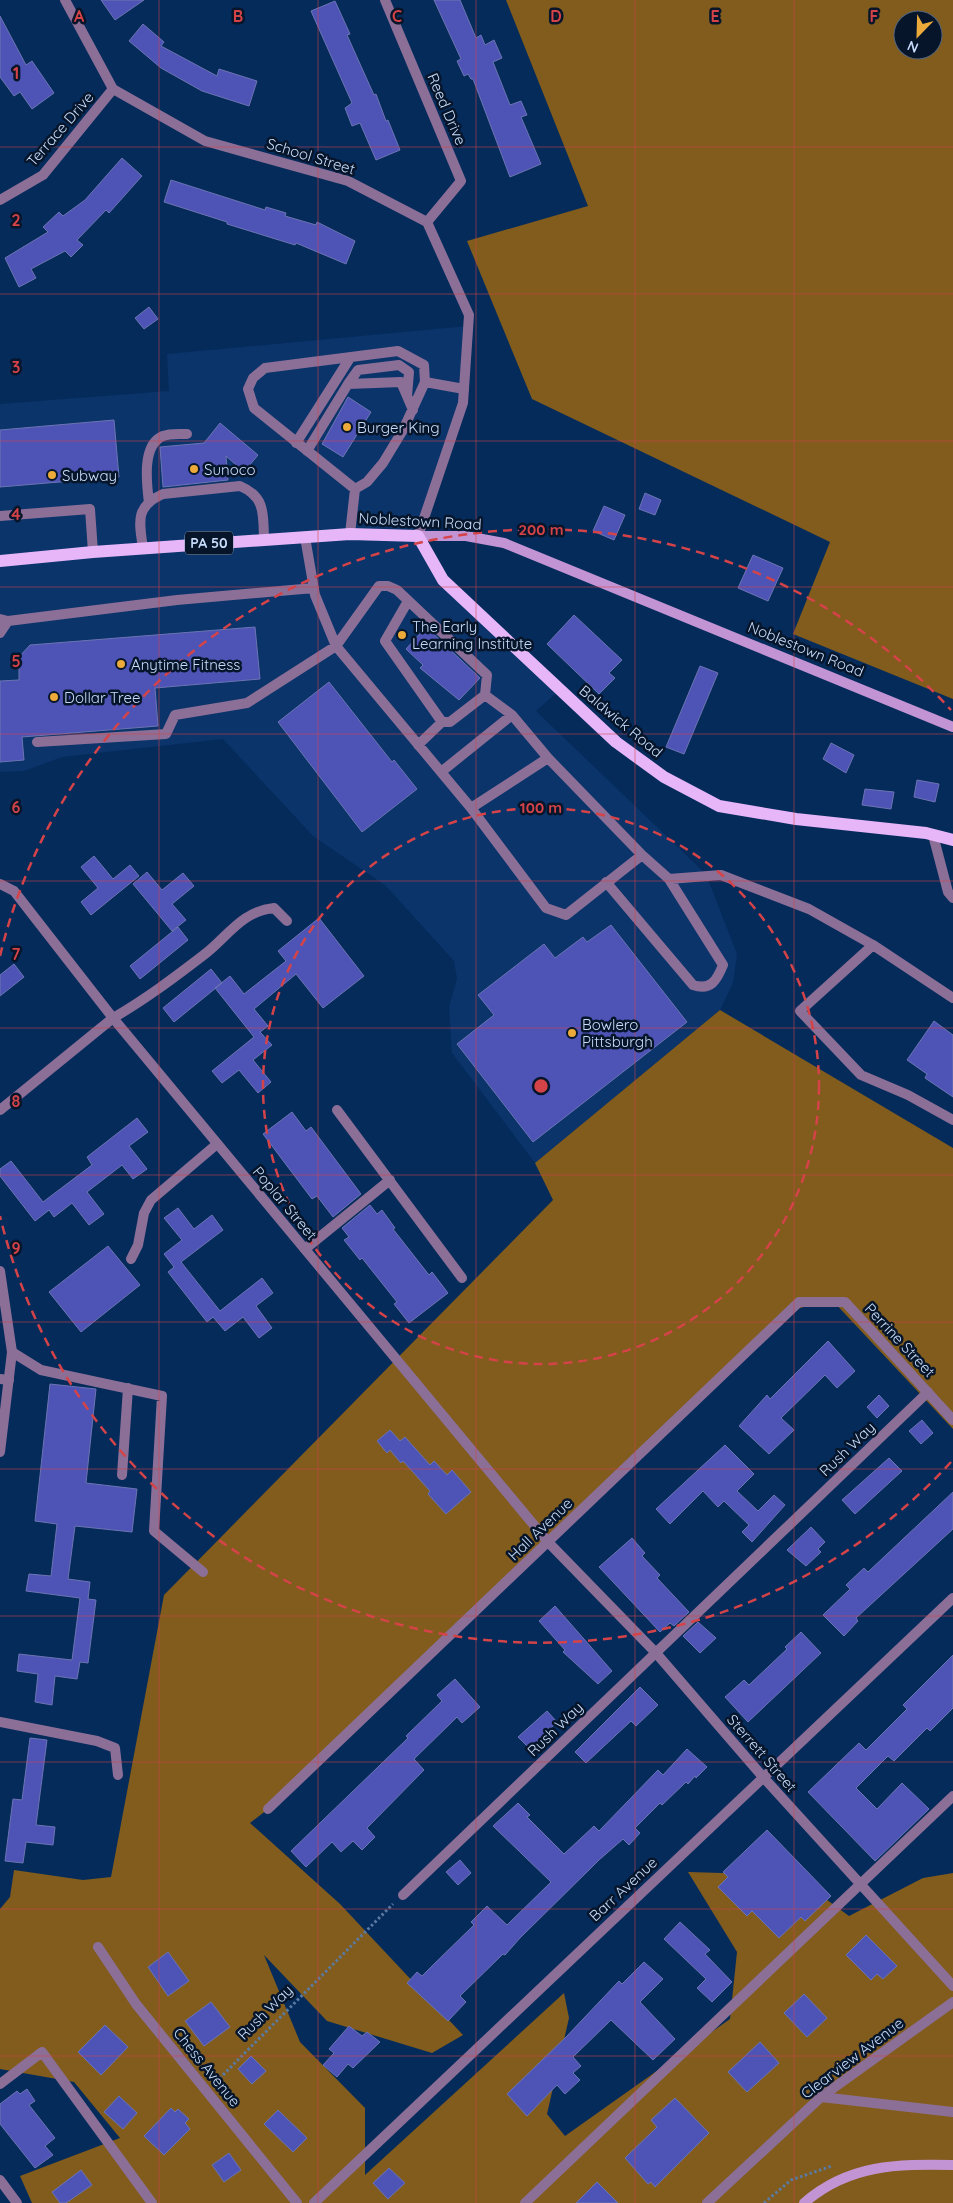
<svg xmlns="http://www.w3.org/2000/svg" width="953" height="2203" viewBox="0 0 953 2203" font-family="Quicksand,sans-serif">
  <rect width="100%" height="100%" fill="#052b5b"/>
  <!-- built -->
  <path fill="#0a346a" d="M468,326L463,403L418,536L443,580L560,690L536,711L706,874L737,954L733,983L720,1010L535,1163L452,1053L449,1007L457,979L454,961L386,886L313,836L223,739L62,757L24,771L0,772V404L169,391L167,354Z"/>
  <!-- forest -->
  <path fill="#815c1d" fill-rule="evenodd" d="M506,0H953V699L793,634L830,542L532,399L467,241L588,206ZM903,20H933V50H903Z
    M720,1010L953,1148V1429L832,1300L792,1310L268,1809L250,1823L340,1904L463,2035L432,2053L327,2021L264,1955L300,2042L365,2108V2175L564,1993L569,2018L547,2114L565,2136L730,2019L737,1952L688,1872L793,1875L849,1916L923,1878L953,1873V2203H32L20,2176L120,2138L74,2082L0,2069V1909L10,1897L14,1870L83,1880L111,1877L164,1595L553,1200L535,1163Z"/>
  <!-- building -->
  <path fill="#4e54b6" stroke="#6c74b2" d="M101,0H144L115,20Z
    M434,0H460L476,38L481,35L485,45L494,40L502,58L493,62L510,105L521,101L527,115L521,117L541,164L510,177L473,79H471L468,74L464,76L457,61L461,59Z
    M335,1L350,34L347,35L374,95L376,94L386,121L388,120L400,150L376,160L360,123L352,126L345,108L352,103L311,11Z
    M0,16L26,65L32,61L54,93L32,109L20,92L14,96L0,77Z
    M143,24L164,42L161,46L217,76L219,69L257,81L249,106L202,91L161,68L129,41Z
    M122,158L142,176L109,213L106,210L77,240L83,245L71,257L65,251L31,269L36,278L19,287L5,258L48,232L43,227L59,212L63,216L85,200Z
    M171,180L265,210L266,207L286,213L285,216L316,225L317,222L355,241L346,264L296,243L295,245L227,224V222L164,202Z
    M149,307L158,319L144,329L135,318Z
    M348,397L371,412L343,457L322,444Z
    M114,420L119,477L0,487V430Z
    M220,423L258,455L244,472L226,456L228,480L163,487L160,447L204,443Z
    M645,493L661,500L655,515L639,509Z
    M604,506L625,515L614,540L593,531Z
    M753,555L783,568L768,601L738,588Z
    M574,615L622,660L609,673L615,678L599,694L547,644Z
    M255,627L260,679L155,688L158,726L22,737L24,760L0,762V681L19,680V657L30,645Z
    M426,627L480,678L459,700L420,668L423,665L406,649Z
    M700,666L718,673L684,754L666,747Z
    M329,682L392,762L394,760L417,789L362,832L278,722Z
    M831,743L854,755L846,773L823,759Z
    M917,780L939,784L935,802L914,797Z
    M865,789L894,792L891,809L862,805Z
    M94,856L113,879L130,865L139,876L91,915L81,902L98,888L81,867Z
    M147,872L162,890L183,873L194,886L172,904L186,920L172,931L133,884Z
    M319,918L364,976L323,1008L296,974L254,1009L268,1026L260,1032L272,1045L253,1060L271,1082L258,1093L239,1070L222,1083L212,1071L254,1037L215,988L230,976L244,994L286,961L278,951Z
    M611,925L687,1022L533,1142L457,1044L494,1015L478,995L544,944L555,958L583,937L587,942Z
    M178,927L188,940L140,979L130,966Z
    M14,964L24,977L0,996V975Z
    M211,969L222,983L174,1022L163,1008Z
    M934,1021L953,1035V1097L925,1078L927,1074L907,1060Z
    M292,1112L306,1131L311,1127L361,1194L333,1217L317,1196L312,1199L263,1134Z
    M137,1118L148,1132L129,1146L147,1169L133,1179L122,1165L87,1192L104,1214L89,1225L72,1203L54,1217L49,1210L35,1221L0,1176V1169L11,1161L43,1202L92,1165L87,1157Z
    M370,1205L377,1214L382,1210L395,1228L393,1229L429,1275L432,1272L448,1293L409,1323L394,1304L397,1302L362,1258L360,1260L344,1240L349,1237L342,1228Z
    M178,1208L194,1229L212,1215L223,1230L181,1262L220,1311L262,1278L273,1293L256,1306L272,1328L259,1338L243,1317L225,1331L213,1317L207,1322L168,1272L174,1267L164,1254L182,1240L164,1218Z
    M108,1246L140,1285L81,1332L49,1292Z
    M828,1341L855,1371L837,1388L825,1375L781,1418L794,1430L769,1454L739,1426L767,1395L770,1399Z
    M50,1384L96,1389L86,1483L137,1489L132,1532L75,1526L68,1579L90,1582L88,1599L96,1600L88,1663L80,1662L77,1679L55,1676L52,1705L35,1702L38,1674L17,1671L19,1654L72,1660L80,1598L26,1591L29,1574L51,1576L57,1524L35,1521Z
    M879,1395L889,1406L877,1418L867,1407Z
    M922,1420L933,1433L921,1444L909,1431Z
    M390,1430L400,1441L405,1437L430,1465L434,1461L447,1475L452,1470L471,1492L446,1514L428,1494L430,1491L403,1461L401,1463L390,1450L387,1453L377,1441Z
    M725,1445L754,1474L737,1491L758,1511L774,1495L785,1505L752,1542L742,1532L749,1525L724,1501L718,1507L703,1491L670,1524L656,1509Z
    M889,1458L902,1471L855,1514L842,1500Z
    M953,1492V1529L856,1618L858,1621L844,1636L823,1615L850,1589L846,1585L864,1568L868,1572Z
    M811,1527L825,1542L818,1549L821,1552L806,1566L787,1550Z
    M632,1538L645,1553L642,1556L660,1575L657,1578L689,1612L674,1626L670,1623L660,1632L599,1567Z
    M555,1606L612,1671L598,1684L563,1652L565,1650L539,1621Z
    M698,1622L716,1638L700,1653L683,1636Z
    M801,1632L821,1653L748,1722L725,1697L744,1680L749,1685L787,1649L785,1647Z
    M953,1655V1708L930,1731L927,1728L894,1761L888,1756L856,1788L877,1809L902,1783L929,1809L875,1861L808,1792L859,1743L866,1750L907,1709L903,1705Z
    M455,1679L480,1707L462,1723L457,1717L414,1759L424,1770L367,1828L375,1837L362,1850L353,1841L341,1852L332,1842L306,1867L291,1851L408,1738L406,1736L442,1701L437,1695Z
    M640,1687L658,1705L636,1726L631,1721L586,1763L575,1752Z
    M547,1711L557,1722L530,1749L518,1737Z
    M30,1738L47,1740L36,1825L55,1827L53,1845L26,1842L23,1863L5,1861L13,1799L22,1800Z
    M687,1749L707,1767L696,1778L695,1776L688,1784L686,1782L662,1805L660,1803L635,1828L640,1833L629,1845L623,1839L599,1860L520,1938L505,1955L503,1954L460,1996L466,2002L448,2021L407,1983L417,1972L422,1976L431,1967L474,1925L471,1922L487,1906L507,1925L551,1882L493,1826L518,1803L530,1815L527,1817L564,1854L594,1826L599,1831L658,1770L663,1775Z
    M767,1830L831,1896L805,1921L801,1917L779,1938L752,1911L747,1916L718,1887L728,1877L723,1872Z
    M460,1860L471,1873L458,1885L446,1872Z
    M680,1922L710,1950L705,1954L732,1982L712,2002L697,1988L706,1979L664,1939Z
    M866,1935L897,1966L883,1979L877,1974L871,1980L846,1955Z
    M168,1952L189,1981L168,1996L148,1967Z
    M644,1962L663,1979L640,2002L675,2039L653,2060L611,2020L573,2057L581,2066L573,2073L580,2080L565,2094L557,2085L527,2116L507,2094L567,2036L619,1981L622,1984Z
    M804,1994L827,2018L807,2037L784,2013Z
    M211,2002L230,2027L204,2046L185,2021Z
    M105,2025L128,2047L101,2075L78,2052Z
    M349,2026L362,2036L367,2032L380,2042L353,2068L348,2064L337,2077L323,2065L334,2053L329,2049Z
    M760,2042L779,2063L747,2092L728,2072Z
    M251,2056L266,2071L252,2084L238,2069Z
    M27,2089L35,2101L29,2105L55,2138L45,2146L53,2155L35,2168L0,2124V2104L17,2091L20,2094Z
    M119,2096L137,2113L123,2129L104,2112Z
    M675,2098L709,2133L655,2187L651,2182L648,2184L625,2158L657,2127L651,2120Z
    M171,2108L175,2112L178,2109L189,2119L185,2123L190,2129L164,2155L144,2136Z
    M278,2110L307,2138L293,2152L264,2124Z
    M229,2153L241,2170L224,2182L212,2165Z
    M389,2168L405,2183L388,2199L373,2183Z
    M81,2170L92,2185L66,2203H60L52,2192Z
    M597,2182L618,2203H576Z"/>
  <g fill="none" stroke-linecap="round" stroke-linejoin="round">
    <!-- path -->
    <path stroke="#5b7aa2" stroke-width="3" stroke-dasharray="2.5 2.5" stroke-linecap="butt" d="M216,2082L393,1904
      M764,2203L791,2180L832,2166"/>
    <!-- service -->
    <path stroke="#8c6f97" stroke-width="10" d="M398,351L424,365L425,382L403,430L383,463L367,482L355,489L254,408L248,389L253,378L265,368Z
      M425,382L464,389
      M348,384L358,370L399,365L409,372L407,396
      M296,443L350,358
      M307,451L348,384L401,382L413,410
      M149,503C147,485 141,445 163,436C170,433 179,434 187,434
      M0,516L90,509L93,552
      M350,534L355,489
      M305,537L315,595L336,646L471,808L548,758L642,855L669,879L721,875L809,909L873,945
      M143,548C139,522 135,506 163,494L240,486C266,497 263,515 264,539
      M408,601L385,641L442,722
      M0,619L8,621L177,600L314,588
      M0,633L8,621
      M512,715L548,758
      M37,742L166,734L175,715L247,703L336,646L379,586H388L397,590L487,675L485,695L450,722H442L418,745
      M441,772L512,715L485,695
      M471,808L546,908L566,915L642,855
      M933,835L948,892L953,898
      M606,882L693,985C711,991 717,980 723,965L669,879
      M953,998L873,945L800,1011L861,1075L908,1095L953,1120
      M113,1018C146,999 175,977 205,954C228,936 242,911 274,908L287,921
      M337,1110L462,1278
      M305,1249L390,1180
      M131,1259L138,1245L144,1213L151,1200L217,1144
      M12,1352L41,1370L162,1396L154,1531L203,1572
      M0,1379L9,1380
      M122,1475L128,1388
      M0,1722L97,1741L115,1748L118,1775
      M403,1895L928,1392
      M0,2084L42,2052L152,2203"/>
    <!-- minor -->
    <path stroke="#8c6f97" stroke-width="10" d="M65,0L113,89L205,141L348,181L427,222L469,315L463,403L418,536
      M385,0L461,181L427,222
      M0,200L43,175L113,89
      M0,884L14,891L113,1018L548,1542L656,1653L763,1777L953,1986
      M0,1110L113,1018
      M0,1271L12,1352L0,1452
      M268,1809L799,1302H845L953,1420
      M98,1947L136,2004L297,2203
      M821,2097L953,2112
      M0,2180L17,2203
      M314,2203L953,1598
      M525,2203L953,1796
      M707,2203L821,2097L953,2002"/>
    <!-- secondary -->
    <path stroke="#c394d4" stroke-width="10" d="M418,536H466L504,543L953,727
      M804,2203C849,2164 897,2164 953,2165"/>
    <!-- primary -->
    <path stroke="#e7b6f8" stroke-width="12" d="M0,561L93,552L350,534L418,536L443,580L616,742L664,777L719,806L796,819L926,833L953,840"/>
  </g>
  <!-- grid -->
  <path fill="none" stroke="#d44348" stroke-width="1" stroke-opacity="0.55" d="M159,0V2203M318,0V2203M476,0V2203M635,0V2203M794,0V2203M0,147H953M0,294H953M0,441H953M0,587H953M0,734H953M0,881H953M0,1028H953M0,1175H953M0,1322H953M0,1469H953M0,1616H953M0,1762H953M0,1909H953M0,2056H953"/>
  <!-- distance rings -->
  <g fill="none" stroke="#d44348" stroke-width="2.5" stroke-dasharray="9 6">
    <circle cx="541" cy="1086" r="278"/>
    <path d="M951 1462A556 556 0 0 1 0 1216M0 956A556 556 0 0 1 951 710"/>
  </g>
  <!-- markers -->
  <g fill="#ebaa39" stroke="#06152a" stroke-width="2">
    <circle cx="347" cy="427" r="5"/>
    <circle cx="194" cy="469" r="5"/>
    <circle cx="52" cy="475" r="5"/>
    <circle cx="402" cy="635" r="5"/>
    <circle cx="121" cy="664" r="5"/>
    <circle cx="54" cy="697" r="5"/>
    <circle cx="572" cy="1033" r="5"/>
  </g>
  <g text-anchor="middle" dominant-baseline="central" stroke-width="5" stroke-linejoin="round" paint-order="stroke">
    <!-- shield labels -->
    <rect fill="#06152a" stroke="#8da0bc" stroke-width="1" x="185" y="531.5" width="48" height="23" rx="4"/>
    <g font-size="14" font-weight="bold" fill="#c7dcfa">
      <text x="209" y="543">PA 50</text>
    </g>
    <!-- street labels -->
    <g font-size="15" fill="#c7dcfa" stroke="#06152a">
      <text transform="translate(447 109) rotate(67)">Reed Drive</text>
      <text transform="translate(60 129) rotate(-49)">Terrace Drive</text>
      <text transform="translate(311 156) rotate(17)">School Street</text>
      <text transform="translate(420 521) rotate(3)">Noblestown Road</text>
      <text transform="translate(806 649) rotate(22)">Noblestown Road</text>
      <text transform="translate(621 721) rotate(40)">Baldwick Road</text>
      <text transform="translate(285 1203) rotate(50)">Poplar Street</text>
      <text transform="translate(900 1340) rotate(47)">Perrine Street</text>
      <text transform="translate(847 1449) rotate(-44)">Rush Way</text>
      <text transform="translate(540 1529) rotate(-44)">Hall Avenue</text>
      <text transform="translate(555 1729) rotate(-44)">Rush Way</text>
      <text transform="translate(762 1753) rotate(49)">Sterrett Street</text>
      <text transform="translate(623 1889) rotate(-43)">Barr Avenue</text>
      <text transform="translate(265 2012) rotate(-45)">Rush Way</text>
      <text transform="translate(852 2058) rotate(-37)">Clearview Avenue</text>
      <text transform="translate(207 2067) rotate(51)">Chess Avenue</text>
    </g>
    <!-- poi labels -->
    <g font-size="15" fill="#c7dcfa" stroke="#06152a" text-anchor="start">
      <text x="357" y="427">Burger King</text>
      <text x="204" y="469">Sunoco</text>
      <text x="62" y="475">Subway</text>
      <text x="412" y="626">The Early<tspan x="412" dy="17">Learning Institute</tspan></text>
      <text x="131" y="664">Anytime Fitness</text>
      <text x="64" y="697">Dollar Tree</text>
      <text x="582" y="1024">Bowlero<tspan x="582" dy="17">Pittsburgh</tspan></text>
    </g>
  </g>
  <g font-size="16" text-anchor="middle" font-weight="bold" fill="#d44348" stroke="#06152a" stroke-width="5" stroke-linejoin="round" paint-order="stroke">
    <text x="79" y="22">A</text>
    <text x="238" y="22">B</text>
    <text x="397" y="22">C</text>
    <text x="556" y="22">D</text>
    <text x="715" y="22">E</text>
    <text x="874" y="22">F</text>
    <text x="16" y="79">1</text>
    <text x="16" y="226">2</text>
    <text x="16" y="373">3</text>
    <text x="16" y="520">4</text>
    <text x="16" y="667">5</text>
    <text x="16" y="813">6</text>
    <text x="16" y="960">7</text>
    <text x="16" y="1107">8</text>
    <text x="16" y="1254">9</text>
  </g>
  <circle cx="541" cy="1086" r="8" fill="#d44348" stroke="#06152a" stroke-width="2.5"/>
  <g font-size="15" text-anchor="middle" font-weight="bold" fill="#d44348" stroke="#06152a" stroke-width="5" stroke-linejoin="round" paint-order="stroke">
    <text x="541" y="535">200 m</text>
    <text x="541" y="813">100 m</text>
  </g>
  <!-- north arrow -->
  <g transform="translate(918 35) rotate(203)"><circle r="24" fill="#06152a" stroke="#53657d"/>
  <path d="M0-4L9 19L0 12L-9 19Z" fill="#ebaa39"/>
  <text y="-8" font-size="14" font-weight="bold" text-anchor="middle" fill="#c7dcfa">N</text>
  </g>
</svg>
